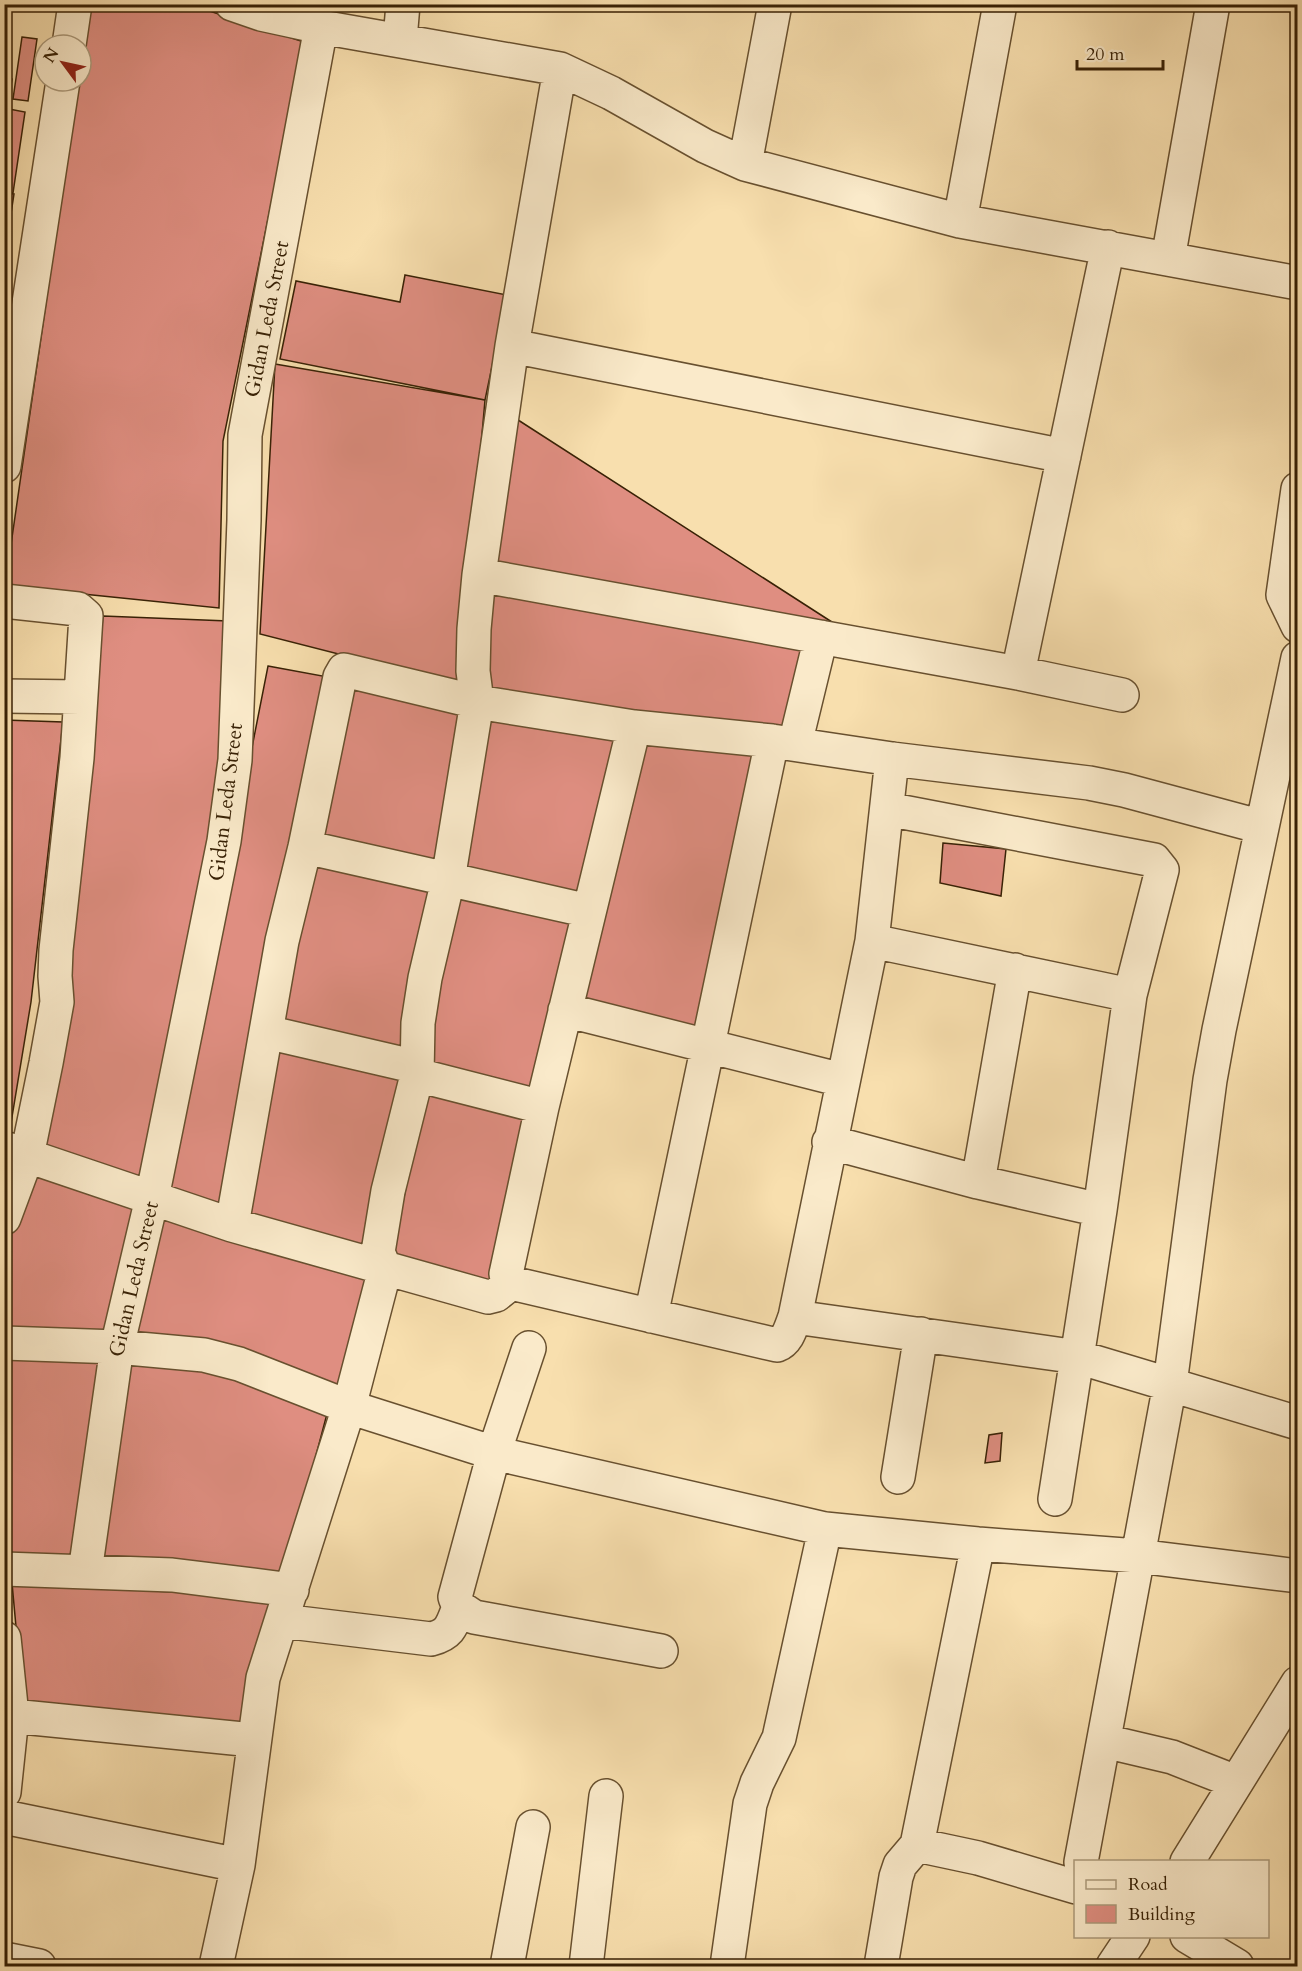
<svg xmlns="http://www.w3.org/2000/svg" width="1302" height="1971" viewBox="0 0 1302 1971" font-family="Cardo,serif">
  <rect width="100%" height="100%" fill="#f8dfae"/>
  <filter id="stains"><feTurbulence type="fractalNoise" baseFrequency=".00333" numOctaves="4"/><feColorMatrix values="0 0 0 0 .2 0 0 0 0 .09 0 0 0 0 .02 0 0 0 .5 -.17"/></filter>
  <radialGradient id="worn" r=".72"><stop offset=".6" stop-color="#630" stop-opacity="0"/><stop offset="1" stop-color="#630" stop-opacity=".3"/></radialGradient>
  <!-- building -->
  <path fill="#df8e81" stroke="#382105" stroke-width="1.5" d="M89,4H188L304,42L223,441L219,608L5,586L78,81H81V61Z
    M22,37L37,39L28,101L13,99Z
    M4,77L12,79L9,97L4,96Z
    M9,109L25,112L13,193L4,192V141Z
    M4,193L14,194L4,259Z
    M405,275L507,295L485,400L280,359L296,281L400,302Z
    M275,364L485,400L460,685L260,634Z
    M515,418L835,624L493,565Z
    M489,588L807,646L786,733L485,691Z
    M103,616L228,621L216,799L142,1183L37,1148L73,928Z
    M268,666L328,677L219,1208L165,1190Z
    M351,680L467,709L437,868L319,840Z
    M485,714L622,734L579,900L458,873Z
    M4,720L63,722L31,1002L10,1129L4,1127Z
    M644,739L759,750L698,1032L581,1001Z
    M943,843L1006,849L1001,896L940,883Z
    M311,857L437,885L408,1054L276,1025Z
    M455,889L576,920L530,1094L428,1069Z
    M276,1044L405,1079L369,1255L241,1219Z
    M426,1089L526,1114L490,1282L392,1256Z
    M33,1170L139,1203L106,1339L4,1332V1254Z
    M161,1216L373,1278L339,1394L129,1337Z
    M4,1354L106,1356L72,1562L4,1557Z
    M123,1361L210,1368L328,1410L284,1577L97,1563Z
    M1002,1433L1000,1461L985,1463L989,1435Z
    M12,1583L279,1598L243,1727L23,1703Z"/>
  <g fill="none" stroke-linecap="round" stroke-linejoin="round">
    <defs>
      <path id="minor" d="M232,4L261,14L321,27L560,69L611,93L705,146L745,164L960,221L1298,283
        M400,40L403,4
        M69,45L75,4
        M745,164L775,4
        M960,221L1000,4
        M1168,259L1213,4
        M512,346L1064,456
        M4,466L63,81
        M1298,489L1283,595L1298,626
        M479,575L1018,673L1122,695
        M4,601L78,609L86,616L77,758L56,950L55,976L57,1002L46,1063L27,1156L4,1218
        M1018,673L1108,247
        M4,696L80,697
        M634,727L542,1107L506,1274L511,1283L777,1345C788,1341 791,1327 795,1317L872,941L892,759
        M795,744L821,637
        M887,809L1154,860L1162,870L1130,995L1100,1210L1055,1499
        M305,847L589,911
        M872,941L1130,995
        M565,1010L842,1080
        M266,1032L417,1067
        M417,1075L542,1107
        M829,1142L978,1182L1100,1210
        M4,1148L232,1225L488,1297L496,1295L511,1283
        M978,1182L1015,970
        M232,1225L282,941L305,847L340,677L344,670L477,702L634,727L772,741L892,759L1089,783L1124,790L1262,827
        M651,1316L772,741
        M795,1317L1078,1357L1298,1423
        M4,1343L117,1347L204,1355L239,1364L349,1407L494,1453L825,1529L978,1544L1138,1556L1298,1576
        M529,1348L494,1453L455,1597L459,1607L474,1617L661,1651
        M898,1477L921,1334
        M4,1569L172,1575L292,1590
        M85,1572L117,1347L152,1198L224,841L235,760L244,520L245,435L321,27
        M282,1621L431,1639C451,1634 452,1625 459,1607
        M4,1638L12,1716L4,1792
        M12,1716L253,1740
        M1104,1741L1172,1757L1236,1782
        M4,1817L238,1865
        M917,1845L978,1858L1076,1887
        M1081,1862L1170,1384L1210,1080L1219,1030L1298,658
        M1187,1862L1298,1683
        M1187,1936L1237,1966
        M4,1959L39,1966
        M216,1966L238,1865L263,1678L349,1407L385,1269L378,1252L388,1191L417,1075L418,1023L425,978L448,880L477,702L473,671L474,629L479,575L512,346L560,69
        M507,1966L533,1827
        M586,1966L606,1796
        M727,1966L750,1804L757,1783L779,1738L825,1529
        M881,1966L896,1877L900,1865L917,1845L978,1544
        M1113,1966L1133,1936"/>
    </defs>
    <!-- minor casing -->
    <use href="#minor" stroke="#68502f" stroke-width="36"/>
    <!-- minor -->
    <use href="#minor" stroke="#faeaca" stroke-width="33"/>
  </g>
  <g text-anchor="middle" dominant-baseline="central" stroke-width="4.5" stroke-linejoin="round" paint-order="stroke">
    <!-- street labels -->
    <g font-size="21" fill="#382105" stroke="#faeaca">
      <text transform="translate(267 319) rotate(-79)">Gidan Leda Street</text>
      <text transform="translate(226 802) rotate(-83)">Gidan Leda Street</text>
      <text transform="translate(134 1279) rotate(-77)">Gidan Leda Street</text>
    </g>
  </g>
  <!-- margin -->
  <rect width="1302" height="1971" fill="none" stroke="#f8dfae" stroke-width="24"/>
  <rect x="6" y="6" width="1290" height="1959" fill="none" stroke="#382105" stroke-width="3"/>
  <rect x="12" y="12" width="1278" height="1947" fill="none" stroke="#382105" stroke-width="1.5"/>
  <!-- legend -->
  <rect x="1074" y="1860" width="195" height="78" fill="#faeaca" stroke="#ac9a7b" stroke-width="1.5"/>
  <rect x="1086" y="1880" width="30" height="9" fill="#faeaca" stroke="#ac9a7b" stroke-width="1.5"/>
  <text x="1128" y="1890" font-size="18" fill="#382105">Road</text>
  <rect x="1086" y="1905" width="30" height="18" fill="#df8e81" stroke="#ac9a7b" stroke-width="1.5"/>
  <text x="1128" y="1920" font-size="18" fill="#382105">Building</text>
  <!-- north arrow -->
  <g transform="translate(63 63) rotate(303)"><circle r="28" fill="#faeaca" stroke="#ac9a7b" stroke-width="1.5"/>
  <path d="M0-4.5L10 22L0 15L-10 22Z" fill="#8f2418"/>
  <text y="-9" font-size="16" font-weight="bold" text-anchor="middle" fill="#382105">N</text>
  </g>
  <!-- scale -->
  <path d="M1077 60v9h86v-9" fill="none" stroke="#382105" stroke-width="3"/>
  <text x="1086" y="60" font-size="18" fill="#382105" stroke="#faeaca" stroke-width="4.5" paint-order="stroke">20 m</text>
  <rect width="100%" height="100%" filter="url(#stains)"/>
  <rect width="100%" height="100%" fill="url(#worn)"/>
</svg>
